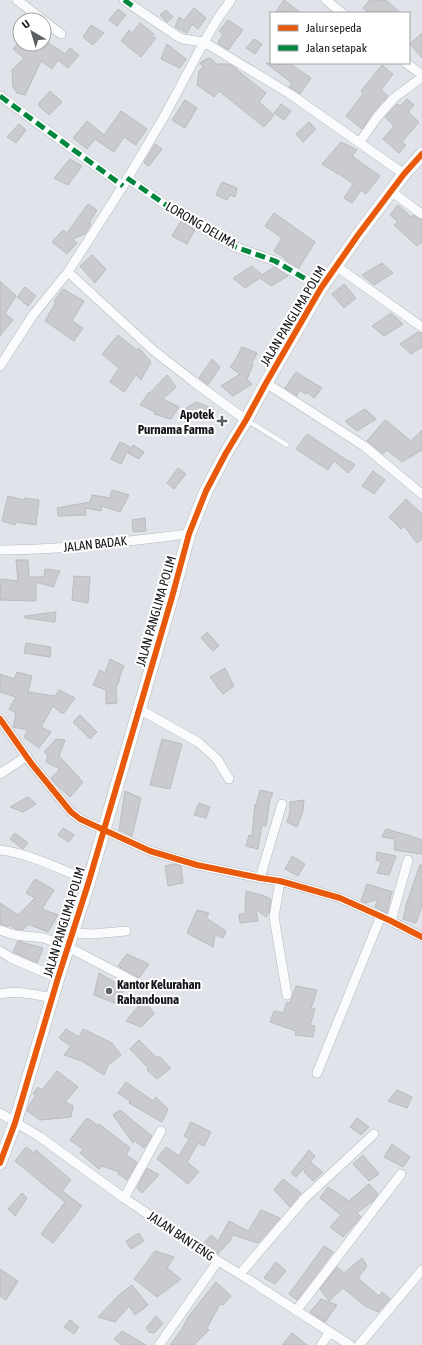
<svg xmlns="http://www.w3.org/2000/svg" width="422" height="1345" viewBox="0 0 422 1345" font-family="'Asap Condensed',sans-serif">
  <rect width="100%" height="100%" fill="#e0e4ea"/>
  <!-- building -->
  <path fill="#c9cbcf" stroke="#babbc0" d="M284,0L301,13H275Z
    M370,0H386L401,13H369L363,8Z
    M194,8L206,18L198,29L192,24L187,33L175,27L179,17L184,20Z
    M118,9L126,15L117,26L109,20Z
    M166,10L173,17L167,22L160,15Z
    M228,20L243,30L228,50L218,43L223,34L219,31Z
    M140,23L154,34L151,36L156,38L141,57L121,41L129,30L132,33Z
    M91,25L104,33L93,45L83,37Z
    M422,33V58L410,44Z
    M254,39L262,44L255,54L246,48Z
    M44,40L65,54L70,48L79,55L68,68L58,60L52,69L41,61L25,95L17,93L13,87L12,70L24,58L13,49L17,44H44Z
    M167,44L186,59L180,68L161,59Z
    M208,58L213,60L216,64H229L237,69V70L266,93L259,102L274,115L264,127L219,91L214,97L197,85L199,71L203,67L200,63Z
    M266,63H289L311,78L300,94L289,87L292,83Z
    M382,65L393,74L381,90L388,96L373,112L362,129L346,116L363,94L361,91Z
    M50,91L62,102L49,115L39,106V103Z
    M407,99L414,105L408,112L419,122L402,142L406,145L399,153L383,139L394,126L385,117L397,104L400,106Z
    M185,100L197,108L185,128L172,120Z
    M281,104L291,111L284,120L274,113Z
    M121,111L147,129L136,145L124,137L114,152L95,139L87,149L73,138L87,121L104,135Z
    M309,122L316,129L303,142L296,134Z
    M19,124L26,130L16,143L7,137Z
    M341,142L357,150L352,156L380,176L366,194L361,190L352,203L344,198L353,184L338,173V174L322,164Z
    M155,144L162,149L149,166L144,163Z
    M70,159L82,166L68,185L54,178Z
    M222,182L237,188L235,197L230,195L227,200L216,195Z
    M88,204L97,210L89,223L91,224L85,234L73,239L77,243L67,254L52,242L63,230L67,233Z
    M398,205L411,217L413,215L422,220V242L417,246L394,225L398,222L390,215Z
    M274,213L315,242L299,268L285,260L286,259L274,251L282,238L265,226Z
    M181,221L195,230L187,244L172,236Z
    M92,255L106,269L95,283L80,266Z
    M382,263L393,273L374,285L362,275Z
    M252,266L262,275L274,267L288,276L271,286L260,278L245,288L233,278Z
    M0,281L16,296L5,313L13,320L0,336Z
    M344,284L356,298L344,308L332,294Z
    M25,287L36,296L28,306L17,297Z
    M63,289L84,301L72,321L83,328L74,341L45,321L56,302L54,301Z
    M391,313L403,324L384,336L372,326Z
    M418,332L422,333V347L411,354L400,344Z
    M118,335L137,350L139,348L151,362L141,380L136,375L124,392L110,382L119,368L102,354Z
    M242,347L257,353L251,365H253L247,379L252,384L233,396L221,386L240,374L230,367L236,359Z
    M212,359L220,367L208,385L199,378Z
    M296,372L322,388L314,398L307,392L306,394L299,390L297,396L285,388Z
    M167,375L176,387L163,399L179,407L171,419L154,414L155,412L140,405L149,392L150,393Z
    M196,402L209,407L203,416L185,409Z
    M365,409L376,419L357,431L345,421Z
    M384,421H387L411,441L422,430V450L402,462L387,450L383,454L367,441Z
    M307,434L348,461L349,460L355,465L348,473L334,461L328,470L296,449Z
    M120,442L130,447L121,464L111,459Z
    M133,445L144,452L139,459L128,453Z
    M178,468L186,474L174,489L167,483Z
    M373,471L385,480L374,494L362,486Z
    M112,490L129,495L120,512L102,506L101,511L85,508L86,515L58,516L57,508L90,502L92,495L110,498Z
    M8,496L24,500V498L39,500L36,525L16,522L15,525L2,521Z
    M406,499L422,514V539L417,543L404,526L401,529L389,517Z
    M145,518L146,531L133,532L132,520Z
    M16,560H28L29,577H44L45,569L60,571L53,587L36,582V601L0,600L1,579L18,581Z
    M74,576L90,577L88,603L72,600Z
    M56,612L55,622L25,618V616Z
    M207,632L219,646L213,651L201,638Z
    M26,643L51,647L50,657L24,653Z
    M110,659L124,666L119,679L120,680L116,687L117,703L106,704V690L93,685L100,670L105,673Z
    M225,668L234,686L223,694L210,677Z
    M17,672L32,676L28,692L55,696L59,690L75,698L64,713H61L53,706L41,727L51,732L39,748L24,737L28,730L13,727L16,713L9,709L16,697L0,692V674L14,679Z
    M80,715L97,732L90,739L73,722Z
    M56,739L65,740L59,756L83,782L70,797L58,786L51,778L60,769L46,762L48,755L44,752Z
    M162,739L182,744L170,789L150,785Z
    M260,790L273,793L270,799L266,826L262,825L258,849L246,846L249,835L252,836L255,804L256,805Z
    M125,791L141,798L132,836L119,830Z
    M28,797L36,804L23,812L10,807Z
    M304,800L303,811L297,827L287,822L290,812V802Z
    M199,803L210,807L206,818L194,815Z
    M63,828L74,835L69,842L58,835Z
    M386,829L411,836L422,840V854L394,850L395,839L382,837Z
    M15,833L28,843L23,849L10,839Z
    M377,852L396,856L389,875L377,873L381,862L376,860Z
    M292,856L305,864L298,876L285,869Z
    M174,864L181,866L183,883L168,886L165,866Z
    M420,865H422V906L416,923L403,919L406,908H405Z
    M35,879L54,890L42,909L58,915L48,932L28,924L23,930L16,929L9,925L8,926L0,924V903L18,915L35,898L26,893Z
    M367,884L393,892L391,894L387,913L375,907L378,899L366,903L361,901Z
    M246,891L262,895L271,899L269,912L266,917L256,909L258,921L240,923L239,914H245Z
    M197,910L209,913L206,918L226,931L223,938L215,935L213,947L187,933Z
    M18,941L43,948L37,963L13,952Z
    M127,954L149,964L139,978L118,966Z
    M99,973L125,988L117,1004L94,995Z
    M296,986L317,990L311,1009H315L310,1025L315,1026L313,1037L295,1035L296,1031L270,1022L274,1011L283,1013L287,1002L290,1003Z
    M144,999L154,1014L141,1027L126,1021Z
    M66,1029L79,1037L83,1029L112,1043L121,1055L108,1065L104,1075L82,1061L64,1055L71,1046L59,1038Z
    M139,1040L157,1058L159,1056L171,1068L157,1079L147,1070L148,1068L130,1049Z
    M57,1071L78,1087L65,1102L73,1106L71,1117L40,1120L27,1111L28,1107L36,1095L33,1094L38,1087L42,1090Z
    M126,1082L153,1101L156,1097L168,1109L162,1122L129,1103L131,1102L118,1093Z
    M397,1090L412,1097L407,1108L388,1101Z
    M120,1110L152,1136L144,1148L134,1140L133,1143L113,1115Z
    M357,1118L369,1127L361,1135L350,1127Z
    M86,1119H89L98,1126L99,1124L130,1148L126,1155L137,1162L127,1180L118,1174L119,1172L102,1166L99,1169L80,1153L83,1149L70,1140Z
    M191,1122L211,1132L204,1146L198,1143L187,1162L199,1172L188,1184L157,1159L166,1147L179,1156L189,1139L184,1136Z
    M392,1144L410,1157L403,1167L384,1157Z
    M26,1147L34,1153L36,1150L71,1180L62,1191L82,1206L53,1243L41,1234L65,1202L15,1161Z
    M309,1150L315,1156L310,1162L323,1172L313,1181L304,1172L306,1167H305L296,1177L291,1173Z
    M363,1155L379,1174L369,1181L353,1164Z
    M147,1168L159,1175L142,1193L137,1188Z
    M283,1179L301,1193L290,1207L274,1190Z
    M369,1184L378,1194L373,1201L357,1213L361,1217L343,1237L330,1227L341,1215L320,1198L328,1187L349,1201Z
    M22,1193L27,1198L15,1216L8,1209Z
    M261,1210L280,1218L258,1243L233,1235L230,1241L218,1254L203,1244L211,1235L218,1241L229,1221L248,1231Z
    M139,1233L144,1241L131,1249L126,1241Z
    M324,1246L333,1252L297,1300L289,1294Z
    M155,1251L174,1257L167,1268L181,1279L157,1297L134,1279Z
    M362,1258L367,1266L358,1278L379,1296L382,1292L390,1299L378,1312L365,1306L343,1288L329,1301L320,1289L337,1267L344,1273Z
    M276,1262L286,1271L275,1284L264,1278Z
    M0,1269L18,1281L6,1300L0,1296Z
    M216,1282L231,1296L223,1305L220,1304L207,1328L209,1330L194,1345H170L182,1329L188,1317Z
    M132,1285L148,1305L135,1315L129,1306L115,1322L98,1317L119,1295Z
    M321,1299L337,1305L325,1322L310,1312Z
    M156,1316L163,1324L154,1333L149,1332L146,1328Z
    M70,1320L79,1327L74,1334L64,1327Z
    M122,1331L146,1345H122L114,1339Z
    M292,1333L307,1345H282Z"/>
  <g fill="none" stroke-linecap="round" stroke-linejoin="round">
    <defs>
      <path id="lane" d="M248,421L287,445"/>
      <path id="street" d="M17,0L43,20
        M124,0L177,36L183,39L204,42L290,94L404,174
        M326,0L342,13
        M44,21L61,34
        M406,63L422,75
        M0,96L123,186
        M359,143L378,116L394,98L422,77
        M127,178L166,205L233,246L275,261L321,288
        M392,192L422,214
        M336,266L422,327
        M68,272L153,350L194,382L246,420
        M0,366L33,315L68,272L123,186L165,115L204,42L218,18L231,0
        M266,383L364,446L422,494
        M0,550C63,550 126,541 189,534
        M139,709L198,742L217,759L229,779
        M0,719L31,763L71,812L80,819L150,851L197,865L260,878L280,881L340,898L391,921L422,937
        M0,774L27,756
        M0,850C31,854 60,869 89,881
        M260,878L282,804
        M280,881L274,917L287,995
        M391,921L408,860
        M0,930L15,935L44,938L68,947L133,981
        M73,933L92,934L126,931
        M0,951L11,958L58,978
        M0,994C18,990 35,995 53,998
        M317,1073L381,916
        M0,1113L40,1137L124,1198L218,1261L240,1274L350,1345
        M124,1198L161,1131
        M240,1274L305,1198L374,1134
        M296,1311L401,1174
        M159,1345L218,1261
        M321,1345L330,1332
        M359,1345L422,1270"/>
      <path id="secondary" d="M0,1163L15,1123L58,978L89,881L172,597L189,534L206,491L226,453L246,420L266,383L321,288L358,235L404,174L422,154"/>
    </defs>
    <!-- lane casing -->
    <use href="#lane" stroke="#b4b7bb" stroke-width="5.5"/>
    <!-- street casing -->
    <use href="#street" stroke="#b4b7bb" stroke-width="10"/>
    <!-- secondary casing -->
    <use href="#secondary" stroke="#b4b7bb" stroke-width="14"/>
    <!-- lane -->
    <use href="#lane" stroke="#fafbfc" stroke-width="4.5"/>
    <!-- street -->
    <use href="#street" stroke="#fafbfc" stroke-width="9"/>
    <!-- secondary -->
    <use href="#secondary" stroke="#fafbfc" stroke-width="13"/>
    <!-- quiet -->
    <path stroke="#00873e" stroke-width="5" stroke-dasharray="10 5" stroke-linecap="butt" d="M124,0L134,7
      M0,96L123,186
      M127,178L166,205L233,246L275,261L321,288"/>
    <defs>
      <path id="cycleway" d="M0,719L31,763L71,812L80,819L150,851L197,865L260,878L280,881L340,898L391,921L422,937
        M0,1163L15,1123L58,978L89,881L172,597L189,534L206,491L226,453L246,420L266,383L321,288L358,235L404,174L422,154"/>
    </defs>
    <!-- cycleway casing -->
    <use href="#cycleway" stroke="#fff" stroke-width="8"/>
    <!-- cycleway -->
    <use href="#cycleway" stroke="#e8590c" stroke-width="6"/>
  </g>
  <!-- markers -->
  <g fill="#5c5f63" stroke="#fff" stroke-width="1.5">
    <path d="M220 415h4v4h4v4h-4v4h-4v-4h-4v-4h4z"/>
    <circle cx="109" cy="991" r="4"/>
  </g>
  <g text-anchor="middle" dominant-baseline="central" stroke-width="4" stroke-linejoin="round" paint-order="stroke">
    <!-- street labels -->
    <g font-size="13" fill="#15171b" stroke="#fff">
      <text transform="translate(201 225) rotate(30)">LORONG DELIMA</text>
      <text transform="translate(293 316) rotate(-59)">JALAN PANGLIMA POLIM</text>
      <text transform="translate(95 544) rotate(-6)">JALAN BADAK</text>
      <text transform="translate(156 611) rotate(-74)">JALAN PANGLIMA POLIM</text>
      <text transform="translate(64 922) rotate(-73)">JALAN PANGLIMA POLIM</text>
      <text transform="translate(181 1236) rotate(34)">JALAN BANTENG</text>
    </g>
    <!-- poi labels -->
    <g font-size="13" font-weight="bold" fill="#15171b" stroke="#fff" text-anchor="end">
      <text x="214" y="414">Apotek<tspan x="214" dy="15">Purnama Farma</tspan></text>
      <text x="117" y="984" text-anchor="start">Kantor Kelurahan<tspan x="117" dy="15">Rahandouna</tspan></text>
    </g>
  </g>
  <!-- legend -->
  <rect x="270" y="12" width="140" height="52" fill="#ffffff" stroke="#a1a2a4"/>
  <rect x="278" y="25" width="20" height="6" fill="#e8590c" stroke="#a1a2a4"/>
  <text x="306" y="32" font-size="12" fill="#15171b">Jalur sepeda</text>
  <rect x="278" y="45" width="20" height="6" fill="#00873e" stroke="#a1a2a4"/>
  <text x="306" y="52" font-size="12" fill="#15171b">Jalan setapak</text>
  <!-- north arrow -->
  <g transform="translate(32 32) rotate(322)"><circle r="19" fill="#ffffff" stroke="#a1a2a4"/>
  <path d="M0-3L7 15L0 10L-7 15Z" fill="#5c5f63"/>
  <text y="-6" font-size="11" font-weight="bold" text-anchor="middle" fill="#15171b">U</text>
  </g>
</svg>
